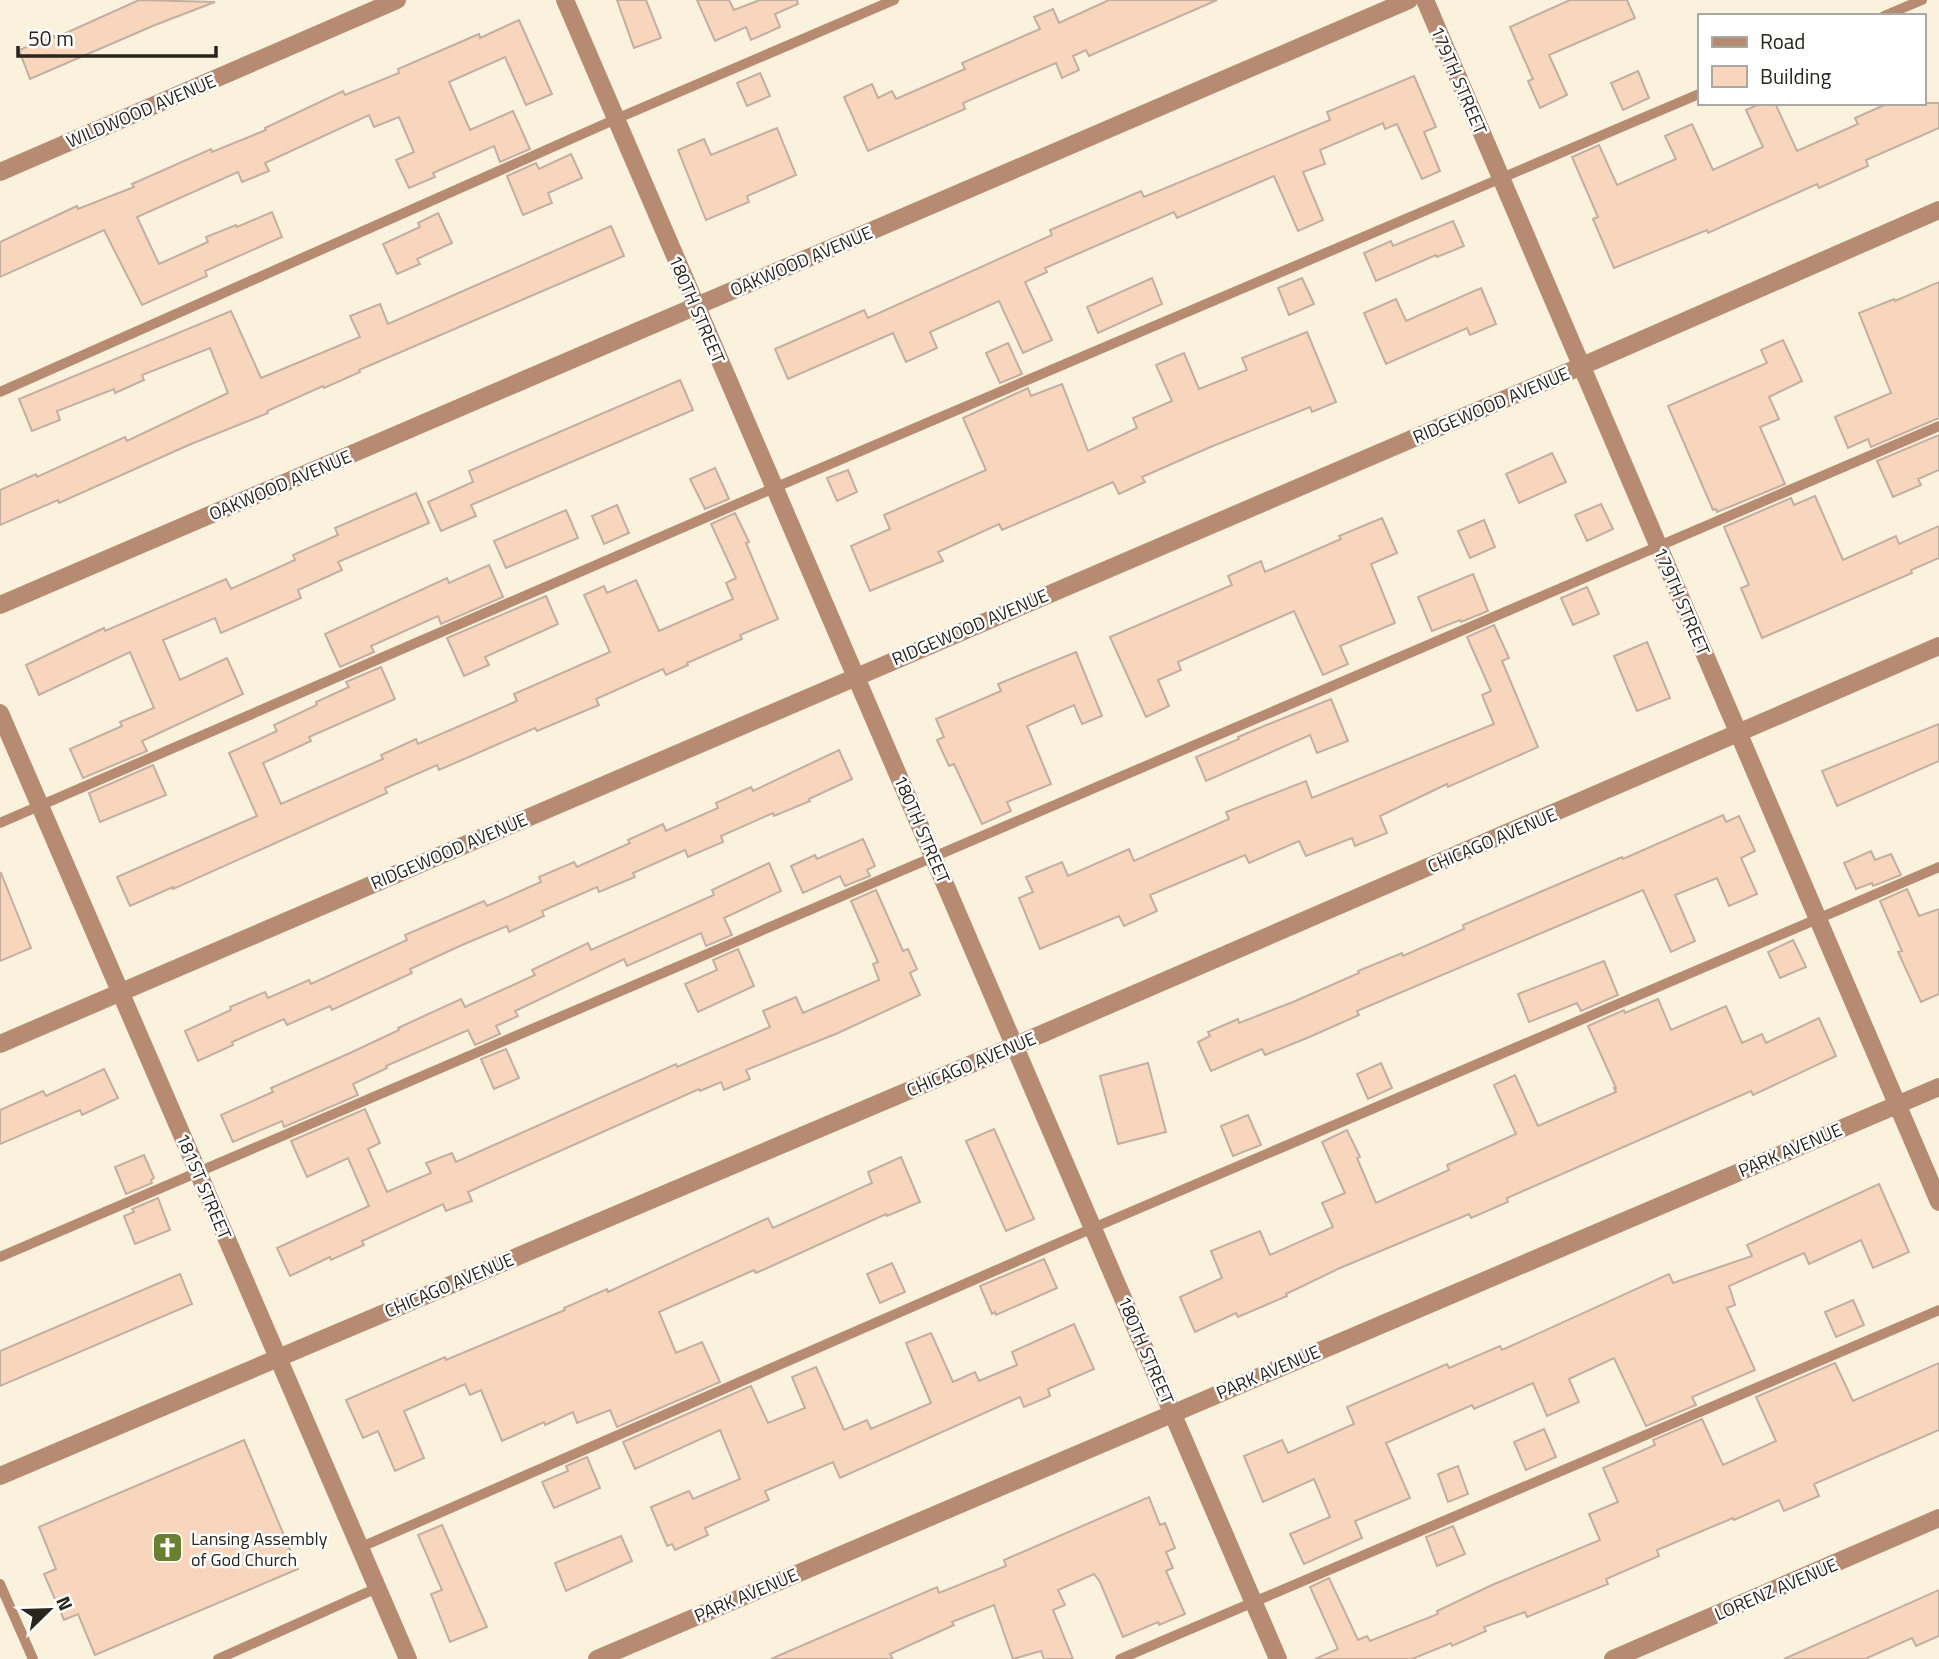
<svg xmlns="http://www.w3.org/2000/svg" width="1939" height="1659" viewBox="0 0 1939 1659" font-family="'Titillium Web',sans-serif">
  <rect width="100%" height="100%" fill="#faf2dc"/>
  <!-- building -->
  <path fill="#f8d6be" stroke="#c3afa1" stroke-width="2" d="M139,0L215,2L155,25L30,79L19,50L54,36L55,38Z
    M617,0H646L661,38L634,48Z
    M697,0H729L734,10L760,0H797L798,4L775,14L780,27L751,40L746,27L715,41Z
    M1109,0H1217L1089,56L1086,50L1073,56L1079,70L1062,78L1056,63L963,103L965,109L868,151L844,97L872,84L878,98L892,91L896,99L965,69L962,63L1040,29L1034,17L1053,9L1059,23Z
    M1570,0H1627L1635,18L1549,55L1567,95L1540,108L1528,81L1533,79L1510,27Z
    M519,20L552,94L526,105L505,57L449,82L470,130L513,111L530,149L500,162L494,146L433,173L435,177L409,188L396,160L414,152L399,117L374,127L369,115L265,163L269,171L242,182L238,172L137,217L159,264L208,242L206,237L236,225L237,227L272,212L282,237L205,271L207,276L142,305L104,230L0,277V242L77,206L78,209L134,187L132,184L211,149L212,152L266,130L265,128L343,91L345,95L399,73L398,69L479,34L480,38Z
    M1638,71L1649,98L1623,110L1611,83Z
    M760,73L770,96L747,106L737,83Z
    M1414,76L1436,127L1424,132L1440,171L1422,179L1397,124L1385,129L1383,123L1320,150L1325,164L1303,172L1323,220L1298,231L1274,176L1177,218L1174,212L1045,268L1047,272L1025,282L1052,340L1023,353L999,301L930,332L937,348L906,362L893,333L788,379L775,349L864,310L868,318L1052,235L1050,230L1141,191L1144,197L1330,120L1327,112Z
    M1762,103H1775L1797,151L1858,124L1855,118L1889,103H1939V128L1866,160L1868,166L1819,188L1817,184L1708,233L1707,230L1614,268L1593,219L1598,217L1572,157L1599,145L1617,185L1676,159L1665,136L1692,124L1713,170L1763,147L1746,110Z
    M777,128L796,175L747,196L749,202L706,220L678,150L704,139L711,155Z
    M571,154L582,178L548,193L552,203L523,215L507,176L536,163L539,169Z
    M438,213L452,243L417,259L420,264L397,274L383,244L420,227L418,223Z
    M1453,221L1464,246L1437,257L1436,255L1376,281L1364,253L1391,241L1393,246Z
    M611,226L624,256L359,370L360,372L324,388L323,386L267,411L268,413L191,444L59,503L58,500L0,525V490L36,474L37,477L125,437L127,441L228,393L210,348L142,375L144,380L115,393L114,389L57,411L60,420L32,431L19,399L231,311L261,378L360,337L350,316L380,304L388,324Z
    M1152,278L1162,304L1098,333L1087,307Z
    M1302,278L1314,304L1289,315L1278,288Z
    M1939,282V418L1871,447L1868,439L1848,448L1835,417L1891,393L1859,313L1894,299L1895,301Z
    M1481,288L1496,324L1470,335L1467,328L1386,364L1364,313L1396,299L1406,321Z
    M1307,332L1336,402L1312,412L1310,407L1208,448L1142,477L1145,482L1119,494L1113,482L1002,530L999,524L938,552L943,561L870,591L851,546L890,529L884,515L986,470L963,418L1028,388L1031,396L1062,384L1088,451L1137,428L1133,418L1172,401L1156,365L1184,353L1199,389L1247,370L1242,358Z
    M1783,340L1802,381L1769,397L1779,419L1760,427L1785,484L1717,512L1716,509L1713,510L1668,406L1767,363L1761,350Z
    M1008,343L1022,374L1000,383L986,353Z
    M680,380L693,410L471,505L476,516L441,531L428,502L473,482L469,471Z
    M1939,435V470L1918,479L1921,485L1893,497L1877,461Z
    M1552,453L1566,482L1519,503L1506,474Z
    M715,468L729,499L705,509L690,479Z
    M848,470L857,492L837,501L827,478Z
    M416,493L429,523L338,562L342,570L298,590L301,598L221,633L215,618L163,640L180,680L227,658L243,694L142,741L147,751L83,778L70,749L122,726L120,722L154,708L130,652L39,695L26,665L104,628L105,631L226,579L231,589L295,560L293,555L338,535L335,528Z
    M1815,496L1843,560L1896,536L1899,544L1939,526V558L1911,570L1912,573L1762,638L1741,588L1749,585L1724,527L1791,498L1794,505Z
    M1601,504L1613,529L1587,541L1575,515Z
    M617,505L629,533L604,544L592,516Z
    M566,510L578,538L506,568L494,541Z
    M735,513L749,542L746,543L778,619L740,635L742,639L687,663L688,665L666,675L663,669L596,699L599,705L537,731L535,728L439,770L437,765L385,788L387,793L173,889V887L130,906L117,877L257,816L229,753L277,731L274,725L317,705L316,702L349,687L346,682L381,667L395,699L309,737L311,741L263,763L281,804L383,759L381,755L416,739L418,744L517,701L514,694L610,652L584,595L604,586L607,593L636,580L659,631L733,599L726,583L736,578L711,524Z
    M1382,518L1397,553L1371,564L1395,623L1340,646L1348,664L1323,675L1294,611L1178,662L1181,670L1158,680L1169,706L1146,717L1110,637L1232,585L1228,576L1261,561L1265,572L1341,539L1339,536Z
    M1484,520L1495,547L1470,558L1458,531Z
    M489,565L503,597L441,624L438,616L371,646L374,652L340,667L325,634L447,578L449,583Z
    M1473,574L1488,611L1461,622L1460,620L1432,631L1418,597Z
    M1587,587L1599,614L1573,625L1561,598Z
    M546,596L558,624L485,657L489,665L464,676L447,638Z
    M1494,625L1509,658L1502,661L1538,747L1448,787L1447,784L1380,816L1387,833L1355,846L1352,838L1306,856L1299,841L1249,863L1245,855L1150,895L1157,911L1124,926L1119,916L1040,949L1019,898L1033,892L1026,877L1062,862L1068,876L1129,849L1134,861L1229,819L1226,812L1306,781L1312,798L1494,724L1482,695L1491,691L1467,637Z
    M1647,642L1670,698L1637,711L1614,656Z
    M1076,652L1102,716L1082,724L1074,705L1027,726L1051,784L1007,802L1011,811L982,824L954,764L949,766L937,740L944,737L936,719L1001,691L998,684Z
    M1331,699L1348,741L1317,753L1310,735L1206,781L1196,757L1239,739L1238,737L1264,726Z
    M1939,724V761L1837,806L1822,771Z
    M839,750L852,779L809,799L810,801L774,816L773,813L721,836L723,842L688,857L685,850L633,873L635,877L599,892L597,887L542,911L544,916L509,932L507,926L462,945L410,969L412,973L332,1010L330,1006L287,1025L284,1019L232,1042L233,1045L198,1061L185,1031L231,1010L230,1007L265,992L268,998L309,980L311,984L407,940L405,935L440,920L484,901L487,906L541,882L539,877L574,862L577,867L630,843L628,840L663,824L666,831L718,808L716,803L751,787L753,791Z
    M153,765L166,795L100,822L89,793Z
    M1723,815L1726,822L1739,816L1755,851L1741,858L1757,894L1729,906L1717,878L1675,895L1695,941L1671,952L1643,890L1357,1011L1359,1015L1307,1038L1265,1055L1262,1049L1211,1071L1198,1042L1210,1036L1208,1032L1238,1019L1239,1023L1293,1002L1359,973L1358,971L1402,953L1403,956L1464,929L1463,925L1622,857L1623,859Z
    M863,839L875,866L867,870L870,876L845,886L840,876L803,893L791,866L815,855L817,859Z
    M1871,851L1875,860L1891,854L1901,875L1873,886L1872,883L1856,889L1844,863Z
    M769,863L781,891L724,918L732,935L706,946L701,933L627,966L624,959L515,1011L518,1016L496,1026L500,1034L475,1045L468,1030L386,1066L387,1068L353,1084L358,1095L284,1127L282,1121L233,1142L221,1115L273,1092L271,1088L350,1053L399,1030L398,1028L461,999L465,1007L535,975L532,970L588,943L591,950L714,895L712,890Z
    M1,873L31,948L0,961V874Z
    M1907,889L1919,916L1939,909V994L1921,1002L1898,952L1902,951L1880,901Z
    M876,890L903,951L908,949L917,969L910,973L920,995L838,1033L746,1070L750,1079L724,1090L721,1082L700,1091L699,1089L468,1192L472,1201L446,1211L443,1204L362,1241L364,1245L331,1260L330,1257L290,1276L277,1248L369,1206L348,1158L307,1177L291,1141L365,1109L380,1143L368,1149L387,1192L431,1173L426,1163L452,1153L456,1162L676,1064L677,1067L770,1027L763,1011L796,997L803,1013L879,980L873,964L878,962L851,901Z
    M1793,940L1806,967L1780,978L1768,952Z
    M738,949L754,986L698,1012L685,984L717,970L713,960Z
    M1604,961L1618,995L1581,1011L1577,1003L1529,1022L1518,994Z
    M1658,999L1671,1030L1726,1006L1742,1043L1762,1034L1766,1043L1819,1018L1836,1056L1753,1095L1751,1091L1507,1198L1508,1202L1471,1218L1469,1214L1340,1268L1286,1294L1287,1296L1238,1317L1236,1313L1195,1332L1180,1297L1222,1278L1211,1251L1260,1231L1270,1255L1333,1227L1322,1203L1345,1193L1322,1142L1347,1130L1360,1157L1357,1158L1376,1203L1449,1170L1447,1165L1516,1134L1494,1085L1515,1075L1538,1126L1616,1092L1614,1088H1616L1588,1026L1624,1010L1625,1013Z
    M506,1049L519,1078L494,1089L481,1059Z
    M1148,1063L1166,1132L1118,1144L1100,1076Z
    M1381,1063L1392,1088L1368,1099L1357,1074Z
    M104,1069L118,1098L82,1115L80,1110L0,1144V1110L43,1091L46,1096Z
    M1248,1115L1261,1145L1233,1156L1221,1126Z
    M994,1129L1034,1219L1006,1231L966,1141Z
    M144,1155L154,1178L151,1180L152,1183L126,1194L115,1167Z
    M901,1157L920,1202L887,1216L886,1214L756,1273L754,1270L659,1312L676,1353L702,1342L720,1382L617,1427L610,1410L577,1423L573,1412L545,1425L544,1422L502,1441L481,1390L470,1395L465,1384L404,1411L424,1458L395,1471L378,1431L363,1438L346,1400L445,1357L446,1360L565,1310L564,1308L607,1289L608,1292L768,1218L773,1228L872,1183L868,1172Z
    M1879,1184L1909,1252L1873,1268L1861,1240L1809,1264L1804,1253L1729,1286L1735,1305L1727,1308L1755,1370L1692,1397L1696,1405L1646,1426L1614,1358L1569,1379L1579,1402L1547,1416L1533,1383L1474,1409L1472,1405L1386,1443L1410,1498L1355,1521L1362,1538L1304,1564L1290,1534L1330,1517L1314,1479L1263,1502L1244,1456L1282,1440L1288,1453L1354,1424L1347,1407L1447,1364L1449,1368L1500,1346L1502,1350L1669,1274L1673,1283L1752,1256L1747,1245Z
    M158,1198L170,1230L135,1244L124,1216L134,1212L132,1209Z
    M1044,1259L1057,1288L996,1315L995,1312L992,1314L980,1286Z
    M892,1263L905,1292L880,1303L867,1274Z
    M180,1274L192,1304L0,1386V1351Z
    M1853,1300L1864,1325L1836,1337L1825,1312Z
    M1074,1324L1094,1369L1048,1389L1050,1396L1024,1407L1020,1397L840,1478L833,1462L765,1491L769,1500L705,1528L708,1535L675,1550L672,1544L667,1546L651,1507L689,1491L693,1499L740,1479L720,1430L635,1469L623,1442L751,1386L768,1423L805,1408L792,1377L816,1367L844,1430L867,1420L871,1429L931,1403L906,1343L931,1333L953,1382L975,1372L979,1381L1017,1365L1012,1352Z
    M1835,1363L1853,1401L1939,1363V1430L1814,1484L1819,1496L1784,1511L1779,1500L1734,1520L1733,1518L1657,1550L1659,1556L1606,1579L1608,1584L1527,1617L1525,1612L1484,1627L1486,1631L1452,1646L1451,1643L1412,1659H1315L1338,1649L1310,1587L1329,1578L1358,1640L1367,1636L1370,1641L1438,1614L1437,1611L1492,1585L1600,1540L1589,1514L1618,1502L1603,1468L1655,1445L1653,1440L1702,1419L1723,1465L1776,1441L1756,1397Z
    M1544,1429L1556,1457L1526,1470L1514,1442Z
    M244,1440L298,1569L95,1655L78,1614L64,1620L44,1574L56,1569L39,1527Z
    M587,1457L600,1488L554,1508L542,1482L568,1471L566,1466Z
    M1458,1466L1468,1494L1448,1502L1438,1474Z
    M1149,1497L1160,1525L1165,1523L1175,1548L1166,1552L1173,1568L1166,1571L1185,1614L1159,1625L1158,1622L1123,1637L1100,1582L1094,1574L1058,1590L1065,1605L1053,1610L1073,1659H1044L1041,1651L1013,1659L994,1605L952,1622L954,1625L890,1654L893,1659H771L937,1587L939,1593L1006,1566L1004,1560Z
    M442,1525L487,1627L450,1642L431,1594L442,1590L418,1535Z
    M1453,1526L1465,1554L1437,1566L1426,1537Z
    M621,1536L632,1561L566,1591L555,1563Z
    M1939,1590V1636L1916,1646L1912,1638L1865,1659H1784Z"/>
  <g fill="none" stroke-linecap="round" stroke-linejoin="round">
    <!-- lane -->
    <path stroke="#b78b72" stroke-width="10" d="M1884,16L1922,0
      M0,392L616,119L894,0
      M0,823L774,488L1699,94
      M0,1257L1939,426
      M359,1548L1093,1228L1939,867
      M0,1584L33,1659
      M218,1659L377,1588
      M1120,1659L1939,1310"/>
    <!-- street -->
    <path stroke="#b78b72" stroke-width="18" d="M565,0L1278,1659
      M1425,0L1939,1202
      M0,172L397,0
      M0,605L1409,0
      M0,713L408,1659
      M0,1044L1582,366L1939,210
      M0,1476L1014,1046L1939,646
      M597,1659L1939,1087
      M1613,1659L1939,1518"/>
  </g>
  <!-- icons -->
  <defs>
    <symbol id="church-square" viewBox="-11 -11 22 22"><rect x="-9" y="-9" width="18" height="18" rx="4" fill="#698031" stroke="#fff"/><path d="M-1.2-6h2.4v3.5h3.3v2.4h-3.3V6h-2.4V-.1h-3.3v-2.4h3.3Z" fill="#fff"/></symbol>
  </defs>
  <g fill-rule="evenodd">
    <use href="#church-square" x="150" y="1530" width="35" height="35"/>
  </g>
  <g text-anchor="middle" dominant-baseline="central" stroke-width="5" stroke-linejoin="round" paint-order="stroke">
    <!-- street labels -->
    <g font-size="18" fill="#28251d" stroke="#fff">
      <text transform="translate(1459 80) rotate(67)">179TH STREET</text>
      <text transform="translate(141 111) rotate(-23)">WILDWOOD AVENUE</text>
      <text transform="translate(801 261) rotate(-23)">OAKWOOD AVENUE</text>
      <text transform="translate(697 309) rotate(67)">180TH STREET</text>
      <text transform="translate(1491 405) rotate(-23)">RIDGEWOOD AVENUE</text>
      <text transform="translate(280 485) rotate(-23)">OAKWOOD AVENUE</text>
      <text transform="translate(1682 601) rotate(67)">179TH STREET</text>
      <text transform="translate(970 627) rotate(-23)">RIDGEWOOD AVENUE</text>
      <text transform="translate(922 829) rotate(67)">180TH STREET</text>
      <text transform="translate(1492 840) rotate(-23)">CHICAGO AVENUE</text>
      <text transform="translate(449 851) rotate(-23)">RIDGEWOOD AVENUE</text>
      <text transform="translate(971 1064) rotate(-23)">CHICAGO AVENUE</text>
      <text transform="translate(1790 1150) rotate(-23)">PARK AVENUE</text>
      <text transform="translate(204 1186) rotate(67)">181ST STREET</text>
      <text transform="translate(449 1285) rotate(-23)">CHICAGO AVENUE</text>
      <text transform="translate(1146 1350) rotate(67)">180TH STREET</text>
      <text transform="translate(1268 1372) rotate(-23)">PARK AVENUE</text>
      <text transform="translate(1776 1589) rotate(-23)">LORENZ AVENUE</text>
      <text transform="translate(746 1595) rotate(-23)">PARK AVENUE</text>
    </g>
    <!-- poi labels -->
    <g font-size="18" fill="#28251d" stroke="#fff" text-anchor="start">
      <text x="191" y="1538">Lansing Assembly<tspan x="191" dy="21">of God Church</tspan></text>
    </g>
  </g>
  <!-- legend -->
  <rect x="1698" y="14" width="228" height="91" fill="#ffffff" stroke="#a9a8a5" stroke-width="2"/>
  <rect x="1712" y="37" width="35" height="10" fill="#b78b72" stroke="#a9a8a5" stroke-width="2"/>
  <text x="1760" y="49" font-size="21" fill="#28251d">Road</text>
  <rect x="1712" y="66" width="35" height="21" fill="#f8d6be" stroke="#a9a8a5" stroke-width="2"/>
  <text x="1760" y="84" font-size="21" fill="#28251d">Building</text>
  <!-- north arrow -->
  <g transform="translate(49 1610) rotate(67)" stroke="#ffffff" stroke-width="5" paint-order="stroke">
  <path d="M0-5L12 26L0 18L-12 26Z" fill="#28251d"/>
  <text y="-10" font-size="19" font-weight="bold" text-anchor="middle" fill="#28251d">N</text>
  </g>
  <!-- scale -->
  <path d="M18 46v10h198v-10" fill="none" stroke="#28251d" stroke-width="3.5"/>
  <text x="28" y="46" font-size="21" fill="#28251d" stroke="#ffffff" stroke-width="5" paint-order="stroke">50 m</text>
</svg>
